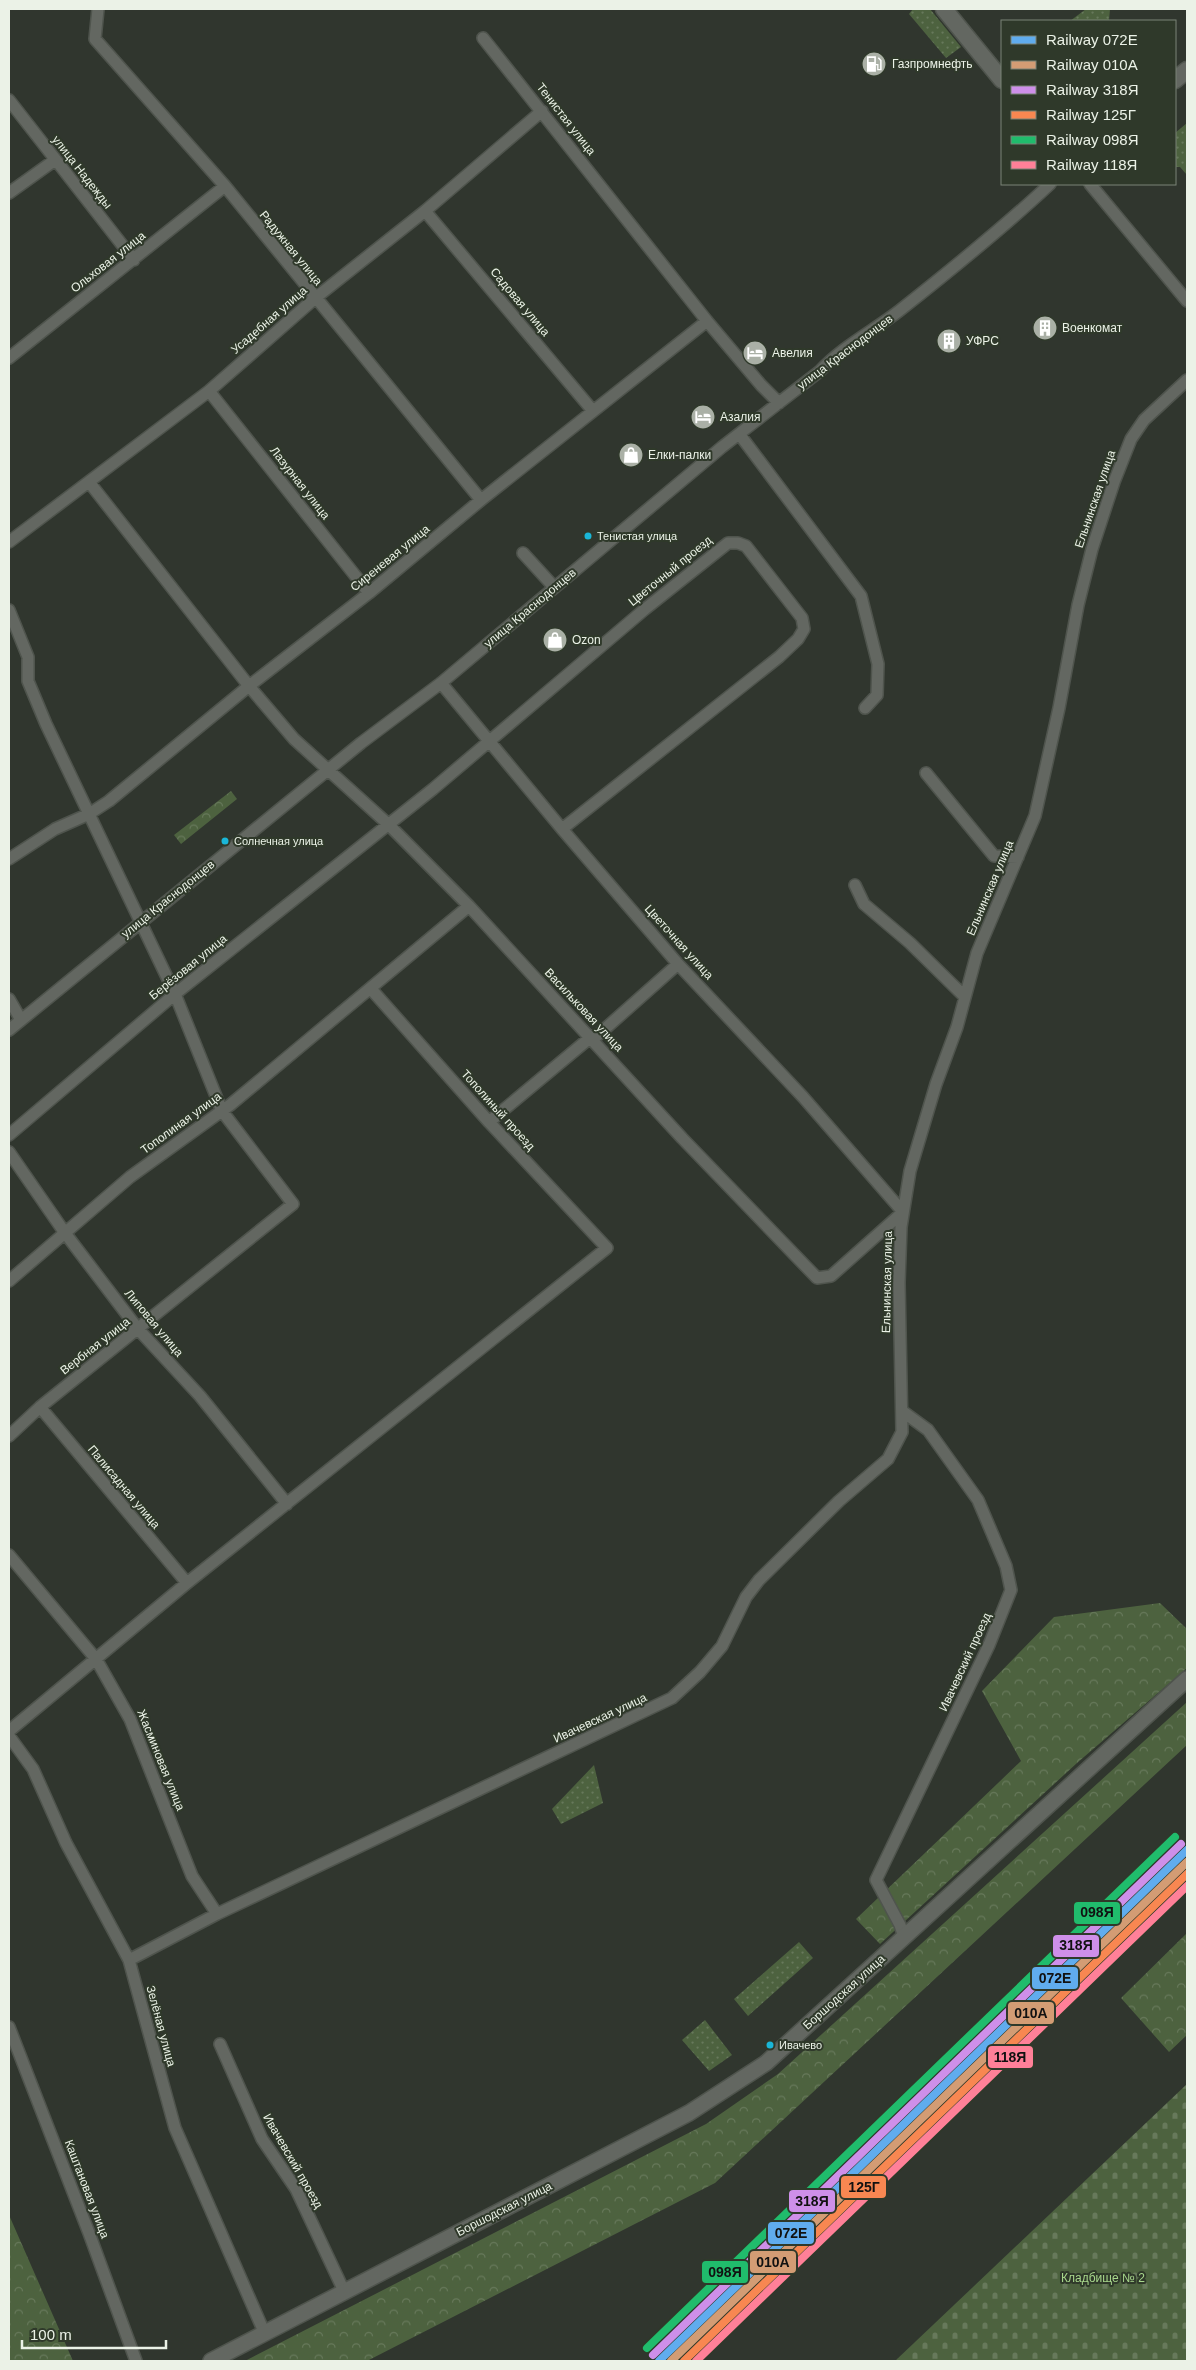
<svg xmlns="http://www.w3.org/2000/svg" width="1196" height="2370" viewBox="0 0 1196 2370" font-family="Arial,sans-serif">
  <defs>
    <pattern id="grass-dots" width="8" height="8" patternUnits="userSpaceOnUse" patternTransform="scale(1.25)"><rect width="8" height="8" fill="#4d623f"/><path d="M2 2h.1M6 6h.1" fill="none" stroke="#67795b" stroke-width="1.8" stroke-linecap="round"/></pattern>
    <pattern id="forest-crowns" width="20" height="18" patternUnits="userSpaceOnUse" patternTransform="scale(1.25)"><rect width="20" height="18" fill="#4d623f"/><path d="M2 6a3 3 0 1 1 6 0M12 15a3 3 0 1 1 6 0" fill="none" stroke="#67795b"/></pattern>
    <pattern id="cemetery-stones" width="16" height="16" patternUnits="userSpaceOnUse" patternTransform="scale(1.25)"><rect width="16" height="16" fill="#4d623f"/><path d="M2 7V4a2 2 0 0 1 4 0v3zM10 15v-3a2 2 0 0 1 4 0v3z" fill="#67795b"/></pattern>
  </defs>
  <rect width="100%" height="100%" fill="#30362e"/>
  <!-- grass -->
  <path fill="url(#grass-dots)" d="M913,9H930L961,47L946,58L909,14Z
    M1086,9H1110L1109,21H1070Z
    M1187,123V175L1180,167H1175V133Z
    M594,1765L603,1803L561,1824L552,1809Z
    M799,1942L813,1958L748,2016L734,1999Z
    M705,2020L732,2055L709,2071L682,2040Z"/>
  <!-- forest -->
  <path fill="url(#forest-crowns)" d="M231,791L237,799L181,844L174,835Z
    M1160,1603L1187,1629V1668L1077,1763L880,1944L856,1919L1021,1761L982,1691L1054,1617Z
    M1187,1702V1745L715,2183L367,2361H245L706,2124L778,2074Z
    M1187,1933V2035L1169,2052L1121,1998Z
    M9,2215L73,2361H9Z"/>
  <!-- cemetery -->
  <path fill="url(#cemetery-stones)" d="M1187,2084V2361H895Z"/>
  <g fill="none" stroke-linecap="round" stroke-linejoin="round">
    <defs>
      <path id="minor" d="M98,9L95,39L225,186L481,500
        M483,38L707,321L761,385L779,403
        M9,100L134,260
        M1090,184L1187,301
        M9,193L55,160
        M425,211L593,411
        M9,358L225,186
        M209,391L369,593
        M740,435L861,596L878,664L877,695L865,708
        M89,482L249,686L294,739L388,824L469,906L682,1138L817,1278L831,1276L903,1212L803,1097L678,964L562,829L441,683
        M9,542L209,391L314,299L425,211L542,111
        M523,553L554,587
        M9,610L28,657V681L46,724L175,994L222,1111L293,1204L40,1407L9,1436
        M926,773L994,856L1018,857
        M9,859L55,829L89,814L109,801L249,686L369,593L481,500L707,321
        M855,885L864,904L910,943L964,996
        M9,999L21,1020
        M9,1030L361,743L441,683L722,447L820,371C842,347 873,331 899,311C951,270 1002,229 1050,184
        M489,1122L591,1037L598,1035L678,964
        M9,1135L175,994L433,789L645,609L728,543H738L746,546L802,618L804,629L798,639L779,657L562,829
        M9,1152L65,1233L138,1329L200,1396L287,1504
        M9,1281L130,1177L230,1105L469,906
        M40,1407L187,1583
        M902,1411L928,1430L978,1500L1006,1566L1011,1590L989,1645L876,1880L900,1925L904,1937
        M9,1555L96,1659L130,1719L192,1876L217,1914
        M9,1731L187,1583L607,1248L489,1122L371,989
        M9,1736L33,1769L66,1843L129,1960L175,2128L265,2334
        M129,1960L217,1914L672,1698L700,1672L722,1646L746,1597L759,1580L839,1501L888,1459L902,1432L899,1283L901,1227L910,1171L936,1084L957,1027L977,953L1035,816L1059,708L1078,605L1092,549L1114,482L1131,439L1144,420L1187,380
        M9,2027L89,2233L136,2361
        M220,2044L262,2139L296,2189L344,2291"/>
      <path id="tertiary" d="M211,2361L689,2113L766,2063L1187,1679"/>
      <path id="secondary" d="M944,9L1002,80
        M1175,80L1187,70"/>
    </defs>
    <!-- minor casing -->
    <use href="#minor" stroke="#4f544d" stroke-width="14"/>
    <!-- tertiary casing -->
    <use href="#tertiary" stroke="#4f544d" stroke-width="18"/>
    <!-- secondary casing -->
    <use href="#secondary" stroke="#4f544d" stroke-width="19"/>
    <!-- minor -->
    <use href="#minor" stroke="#636761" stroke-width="11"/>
    <!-- tertiary -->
    <use href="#tertiary" stroke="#636761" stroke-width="15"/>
    <!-- secondary -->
    <use href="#secondary" stroke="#636761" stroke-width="16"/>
    <defs>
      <path id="rail-1" d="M659,2361L1187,1850"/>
      <path id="rail-2" d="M671,2361L1187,1862"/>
      <path id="rail-3" d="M653,2355L1181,1844"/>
      <path id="rail-4" d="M684,2361L1187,1874"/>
      <path id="rail-5" d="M647,2348L1175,1837"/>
      <path id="rail-6" d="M696,2361L1187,1886"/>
    </defs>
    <!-- rail-1 casing -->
    <use href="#rail-1" stroke="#2f392a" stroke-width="11"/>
    <!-- rail-2 casing -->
    <use href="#rail-2" stroke="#2f392a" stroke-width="11"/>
    <!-- rail-3 casing -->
    <use href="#rail-3" stroke="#2f392a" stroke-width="11"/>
    <!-- rail-4 casing -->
    <use href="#rail-4" stroke="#2f392a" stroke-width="11"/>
    <!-- rail-5 casing -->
    <use href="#rail-5" stroke="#2f392a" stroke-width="11"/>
    <!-- rail-6 casing -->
    <use href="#rail-6" stroke="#2f392a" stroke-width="11"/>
    <!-- rail-1 -->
    <use href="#rail-1" stroke="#60acee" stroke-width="8"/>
    <!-- rail-2 -->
    <use href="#rail-2" stroke="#d39c74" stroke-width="8"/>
    <!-- rail-3 -->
    <use href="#rail-3" stroke="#ce8fe9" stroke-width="8"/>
    <!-- rail-4 -->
    <use href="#rail-4" stroke="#f88751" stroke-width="8"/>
    <!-- rail-5 -->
    <use href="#rail-5" stroke="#20bc6c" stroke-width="8"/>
    <!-- rail-6 -->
    <use href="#rail-6" stroke="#ff8098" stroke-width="8"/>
  </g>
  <!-- icons -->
  <defs>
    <symbol id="fuel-disc" viewBox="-11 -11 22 22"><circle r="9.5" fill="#aab0a6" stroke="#2f392a"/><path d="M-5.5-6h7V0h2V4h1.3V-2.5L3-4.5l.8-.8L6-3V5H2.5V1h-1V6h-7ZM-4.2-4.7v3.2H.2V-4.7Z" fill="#fff"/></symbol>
    <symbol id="building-disc" viewBox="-11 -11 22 22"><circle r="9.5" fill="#aab0a6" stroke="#2f392a"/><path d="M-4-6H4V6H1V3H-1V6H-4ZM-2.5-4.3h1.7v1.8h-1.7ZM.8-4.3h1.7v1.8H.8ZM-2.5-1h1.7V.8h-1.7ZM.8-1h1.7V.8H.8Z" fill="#fff"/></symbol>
    <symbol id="hotel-disc" viewBox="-11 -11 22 22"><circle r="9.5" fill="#aab0a6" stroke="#2f392a"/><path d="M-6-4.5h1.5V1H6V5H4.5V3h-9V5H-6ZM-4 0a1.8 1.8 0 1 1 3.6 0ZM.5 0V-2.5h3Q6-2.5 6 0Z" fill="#fff"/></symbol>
    <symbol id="shop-disc" viewBox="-11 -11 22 22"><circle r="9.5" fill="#aab0a6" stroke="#2f392a"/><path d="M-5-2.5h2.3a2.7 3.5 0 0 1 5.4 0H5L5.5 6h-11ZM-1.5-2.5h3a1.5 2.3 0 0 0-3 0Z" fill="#fff"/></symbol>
  </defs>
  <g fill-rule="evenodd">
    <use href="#fuel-disc" x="860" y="50" width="28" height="28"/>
    <use href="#building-disc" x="1031" y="314" width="28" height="28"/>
    <use href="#building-disc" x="935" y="327" width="28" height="28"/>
    <use href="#hotel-disc" x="741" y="339" width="28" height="28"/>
    <use href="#hotel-disc" x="689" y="403" width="28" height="28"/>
    <use href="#shop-disc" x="617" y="441" width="28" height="28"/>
    <use href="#shop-disc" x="541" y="626" width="28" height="28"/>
  </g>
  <!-- markers -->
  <g fill="#1ab6d8" stroke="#2f392a" stroke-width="2">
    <circle cx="588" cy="536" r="4.5"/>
    <circle cx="225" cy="841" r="4.5"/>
    <circle cx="770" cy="2045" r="4.5"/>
  </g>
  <g text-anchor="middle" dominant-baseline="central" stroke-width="4" stroke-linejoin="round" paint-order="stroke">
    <!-- bus labels -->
    <g font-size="11" fill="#ebf2e7" stroke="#2f392a" text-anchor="start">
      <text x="597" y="536">Тенистая улица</text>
      <text x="234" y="841">Солнечная улица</text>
      <text x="779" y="2045">Ивачево</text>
    </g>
    <!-- poi labels -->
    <g font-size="12" fill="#ebf2e7" stroke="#2f392a" text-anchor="start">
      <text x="892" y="64">Газпромнефть</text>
      <text x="1062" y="328">Военкомат</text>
      <text x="966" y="341">УФРС</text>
      <text x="772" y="353">Авелия</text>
      <text x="720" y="417">Азалия</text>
      <text x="648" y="455">Елки-палки</text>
      <text x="572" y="640">Ozon</text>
    </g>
    <!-- street labels -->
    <g font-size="12" fill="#ebf2e7" stroke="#2f392a">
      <text transform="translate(566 119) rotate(52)">Тенистая улица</text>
      <text transform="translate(82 172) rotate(52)">улица Надежды</text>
      <text transform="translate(291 248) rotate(51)">Радужная улица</text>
      <text transform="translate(108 262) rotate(-38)">Ольховая улица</text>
      <text transform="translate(520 302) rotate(50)">Садовая улица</text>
      <text transform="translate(269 320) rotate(-41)">Усадебная улица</text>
      <text transform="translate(845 352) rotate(-37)">улица Краснодонцев</text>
      <text transform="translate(300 483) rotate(52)">Лазурная улица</text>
      <text transform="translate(1095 499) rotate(-71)">Ельнинская улица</text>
      <text transform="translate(390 558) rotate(-39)">Сиреневая улица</text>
      <text transform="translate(670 571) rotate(-39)">Цветочный проезд</text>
      <text transform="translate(530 608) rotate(-40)">улица Краснодонцев</text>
      <text transform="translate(990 888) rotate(-67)">Ельнинская улица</text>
      <text transform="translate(168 899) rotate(-39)">улица Краснодонцев</text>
      <text transform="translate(679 942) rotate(48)">Цветочная улица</text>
      <text transform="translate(188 967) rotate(-39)">Берёзовая улица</text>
      <text transform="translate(584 1010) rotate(47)">Васильковая улица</text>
      <text transform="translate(498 1110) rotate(48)">Тополиный проезд</text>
      <text transform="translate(181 1123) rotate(-36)">Тополиная улица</text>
      <text transform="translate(887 1282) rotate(-89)">Ельнинская улица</text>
      <text transform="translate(154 1323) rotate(50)">Липовая улица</text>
      <text transform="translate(95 1346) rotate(-38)">Вербная улица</text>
      <text transform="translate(124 1487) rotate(50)">Палисадная улица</text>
      <text transform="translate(965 1662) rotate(-65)">Ивачевский проезд</text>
      <text transform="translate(600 1718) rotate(-25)">Ивачевская улица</text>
      <text transform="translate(161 1760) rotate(68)">Жасминовая улица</text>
      <text transform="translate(844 1992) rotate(-42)">Боршодская улица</text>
      <text transform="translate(161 2026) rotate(75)">Зелёная улица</text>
      <text transform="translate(293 2161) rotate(60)">Ивачевский проезд</text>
      <text transform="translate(87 2189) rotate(69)">Каштановая улица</text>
      <text transform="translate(504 2209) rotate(-27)">Боршодская улица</text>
    </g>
    <!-- park labels -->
    <g font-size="12" fill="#a8d78c" stroke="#2f392a">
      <text x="1103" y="2278">Кладбище № 2</text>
    </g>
  </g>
  <g stroke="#2f392a" stroke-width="2">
    <rect x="1073" y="1901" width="48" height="24" rx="5" fill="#20bc6c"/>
    <rect x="1052" y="1934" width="48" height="24" rx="5" fill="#ce8fe9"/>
    <rect x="1031" y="1966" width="48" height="24" rx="5" fill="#60acee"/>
    <rect x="1007" y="2001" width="48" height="24" rx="5" fill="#d39c74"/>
    <rect x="987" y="2045" width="47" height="24" rx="5" fill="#ff8098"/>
    <rect x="840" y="2175" width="47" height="24" rx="5" fill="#f88751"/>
    <rect x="788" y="2189" width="48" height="24" rx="5" fill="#ce8fe9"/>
    <rect x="767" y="2221" width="48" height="24" rx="5" fill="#60acee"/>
    <rect x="749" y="2250" width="48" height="24" rx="5" fill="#d39c74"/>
    <rect x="701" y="2260" width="48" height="24" rx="5" fill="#20bc6c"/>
  </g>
  <g font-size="14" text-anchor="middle" font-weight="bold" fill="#111">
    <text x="1097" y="1917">098Я</text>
    <text x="1076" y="1950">318Я</text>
    <text x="1055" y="1983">072Е</text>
    <text x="1031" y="2018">010А</text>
    <text x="1010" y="2062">118Я</text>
    <text x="864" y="2192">125Г</text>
    <text x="812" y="2206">318Я</text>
    <text x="791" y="2238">072Е</text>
    <text x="773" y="2267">010А</text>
    <text x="725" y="2277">098Я</text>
  </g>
  <!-- border -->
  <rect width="1196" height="2370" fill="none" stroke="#ebf2e7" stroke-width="20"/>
  <!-- legend -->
  <rect x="1001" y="20" width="175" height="165" fill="#2f392a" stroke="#7a8376"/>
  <rect x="1011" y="36" width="25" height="8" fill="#60acee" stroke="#7a8376"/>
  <text x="1046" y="45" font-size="15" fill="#ebf2e7">Railway 072Е</text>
  <rect x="1011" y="61" width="25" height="8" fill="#d39c74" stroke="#7a8376"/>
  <text x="1046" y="70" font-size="15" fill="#ebf2e7">Railway 010А</text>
  <rect x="1011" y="86" width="25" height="8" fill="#ce8fe9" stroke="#7a8376"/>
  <text x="1046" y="95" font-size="15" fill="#ebf2e7">Railway 318Я</text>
  <rect x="1011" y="111" width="25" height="8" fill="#f88751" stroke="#7a8376"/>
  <text x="1046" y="120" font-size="15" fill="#ebf2e7">Railway 125Г</text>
  <rect x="1011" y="136" width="25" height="8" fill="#20bc6c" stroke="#7a8376"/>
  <text x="1046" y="145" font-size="15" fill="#ebf2e7">Railway 098Я</text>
  <rect x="1011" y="161" width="25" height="8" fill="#ff8098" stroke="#7a8376"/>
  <text x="1046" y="170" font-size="15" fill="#ebf2e7">Railway 118Я</text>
  <!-- scale -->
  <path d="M22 2340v8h144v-8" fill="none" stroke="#ebf2e7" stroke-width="2.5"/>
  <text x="30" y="2340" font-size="15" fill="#ebf2e7" stroke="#2f392a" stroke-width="4" paint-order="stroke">100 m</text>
</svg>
